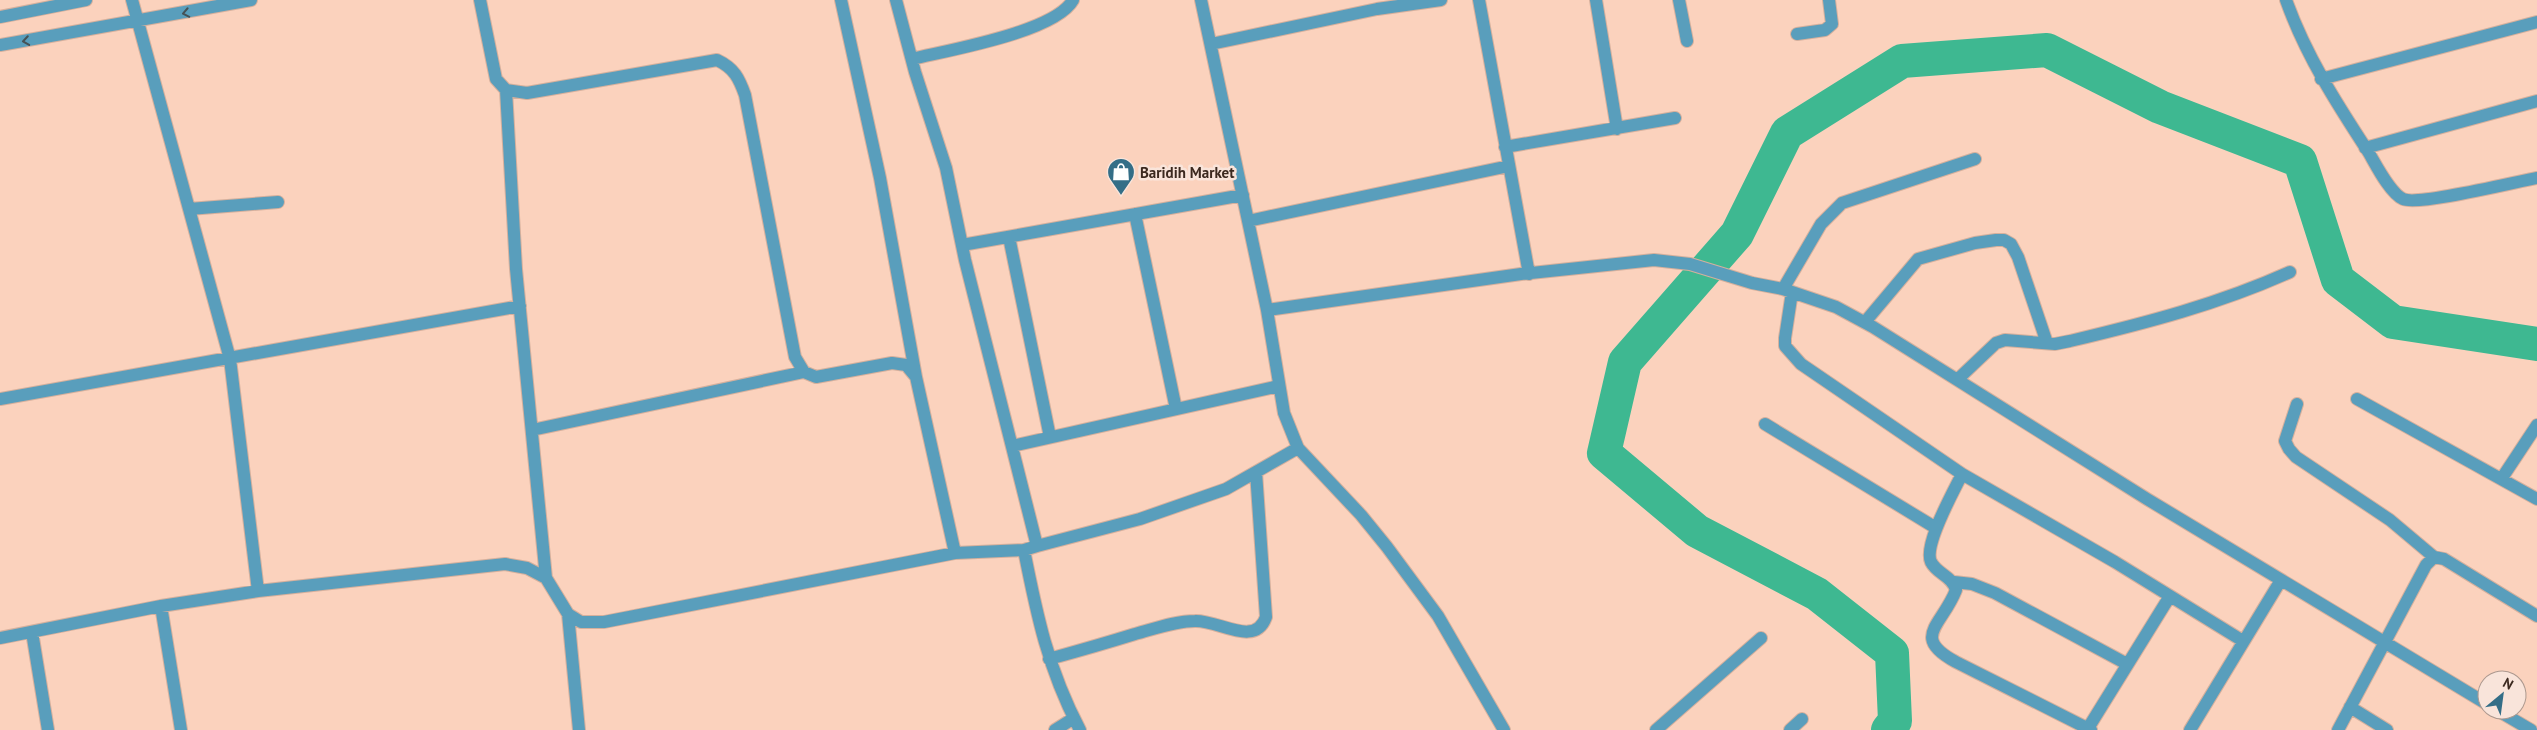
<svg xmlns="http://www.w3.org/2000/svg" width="2537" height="730" viewBox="0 0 2537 730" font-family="'PT Sans',sans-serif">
  <rect width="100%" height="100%" fill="#fbd2bd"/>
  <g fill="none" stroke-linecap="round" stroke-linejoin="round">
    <!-- river -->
    <path stroke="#3eb891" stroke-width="34" d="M1888,730L1895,721L1892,653L1817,594L1697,531L1604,453L1625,362L1737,234L1787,133L1902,61L2047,50L2160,107L2300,161L2338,280L2393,322L2537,344"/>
    <defs>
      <path id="minor" d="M132,0L230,359L258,591
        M480,0L496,79L506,90L527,93L717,60C734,68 739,78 745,95L795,357L804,372L816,377L892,363L906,365L916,377L955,553
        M841,0L880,178L916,377
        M896,0L915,72L946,168L965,260L1037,546
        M1201,0L1267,310L1284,413L1298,448L1361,515L1387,547L1438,616L1504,730
        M1479,0L1529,274
        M1596,0L1617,129
        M1679,0L1687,41
        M2286,0C2306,56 2337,104 2369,153C2376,165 2390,193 2403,199C2418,206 2515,182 2537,178
        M0,17L86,0
        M1797,34L1825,30L1832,24L1829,0
        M1211,44L1377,9L1441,0
        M0,45L251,0
        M912,59C949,50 1055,32 1073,0
        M2321,79L2537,22
        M506,90L516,269L546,578
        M1505,147L1675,118
        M2365,148L2537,101
        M189,209L278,202
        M1135,214L1176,409
        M1248,221L1509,166
        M1009,237L1050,437
        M962,245L1243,195
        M1783,289L1821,224L1842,203L1975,159
        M1792,292L1785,338V346L1801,364L1962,474L2115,562L2243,641
        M1267,310L1521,274L1654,260L1690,264L1752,283L1783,289L1836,307L1873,327L2147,499L2487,704
        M1865,322L1918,259L1975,243L1996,240H2004L2011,244L2018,257L2047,343
        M1958,379L1996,343L2005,340L2055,344L2070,341C2146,323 2219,304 2290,272
        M0,399L520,306
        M2357,399L2537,499
        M2297,404L2285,441L2289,449L2296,457L2390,520L2434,557
        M1765,424L1936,528
        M532,430L804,372
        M1012,446L1279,386
        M1962,474C1954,491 1923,545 1931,562C1937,574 1952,576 1956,590C1942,626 1910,637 1956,662L2091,730
        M2502,478L2537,425
        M1024,550C1037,616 1048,669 1080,730
        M1954,582L1972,584L1995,593L2127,664
        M161,606L181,730
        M568,614L579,730
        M32,632L48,730
        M0,638L161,606L258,591L505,564L527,568L546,578L568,614L581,622H604L955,553L1024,550L1037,546L1140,519L1226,489L1298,448
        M1049,659C1078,651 1106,643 1135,634C1154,629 1175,621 1195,621C1219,620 1255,648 1266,617L1256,472
        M2350,707L2387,730
        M2497,710L2531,730
        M1055,730L1074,718
        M1656,730L1761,638
        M1790,730L1802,719
        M2087,730L2170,596
        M2190,730L2281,580
        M2338,730L2426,565L2434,557L2444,559L2537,616"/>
    </defs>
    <!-- minor casing -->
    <use href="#minor" stroke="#d5b09d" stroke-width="14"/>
    <!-- minor -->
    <use href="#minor" stroke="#599ebc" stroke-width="12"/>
  </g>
  <!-- one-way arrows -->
  <defs><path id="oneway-chevron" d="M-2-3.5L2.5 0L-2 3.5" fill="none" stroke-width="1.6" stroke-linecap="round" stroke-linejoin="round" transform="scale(1.25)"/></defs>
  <g stroke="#465256">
    <use href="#oneway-chevron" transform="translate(186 13) rotate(169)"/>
    <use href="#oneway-chevron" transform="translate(26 41) rotate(171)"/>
  </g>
  <!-- icons -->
  <defs>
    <symbol id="shop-pin" viewBox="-11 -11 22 30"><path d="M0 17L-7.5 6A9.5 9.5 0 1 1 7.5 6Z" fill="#346e87" stroke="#f9e4da"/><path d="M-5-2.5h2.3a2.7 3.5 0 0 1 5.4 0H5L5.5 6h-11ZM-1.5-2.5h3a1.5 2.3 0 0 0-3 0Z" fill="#fff"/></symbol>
  </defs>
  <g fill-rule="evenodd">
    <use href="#shop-pin" x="1105" y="156" width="32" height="43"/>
  </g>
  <g text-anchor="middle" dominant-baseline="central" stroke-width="5" stroke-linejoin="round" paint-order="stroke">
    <!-- poi labels -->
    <g font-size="15" font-weight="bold" fill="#3c291f" stroke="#f9e4da" text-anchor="start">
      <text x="1140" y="172">Baridih Market</text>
    </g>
  </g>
  <!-- north arrow -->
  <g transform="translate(2502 695) rotate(29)"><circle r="24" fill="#f9e4da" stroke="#ad998f"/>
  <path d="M0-4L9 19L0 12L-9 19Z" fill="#346e87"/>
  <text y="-8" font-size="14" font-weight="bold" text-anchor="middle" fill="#3c291f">N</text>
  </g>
</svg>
